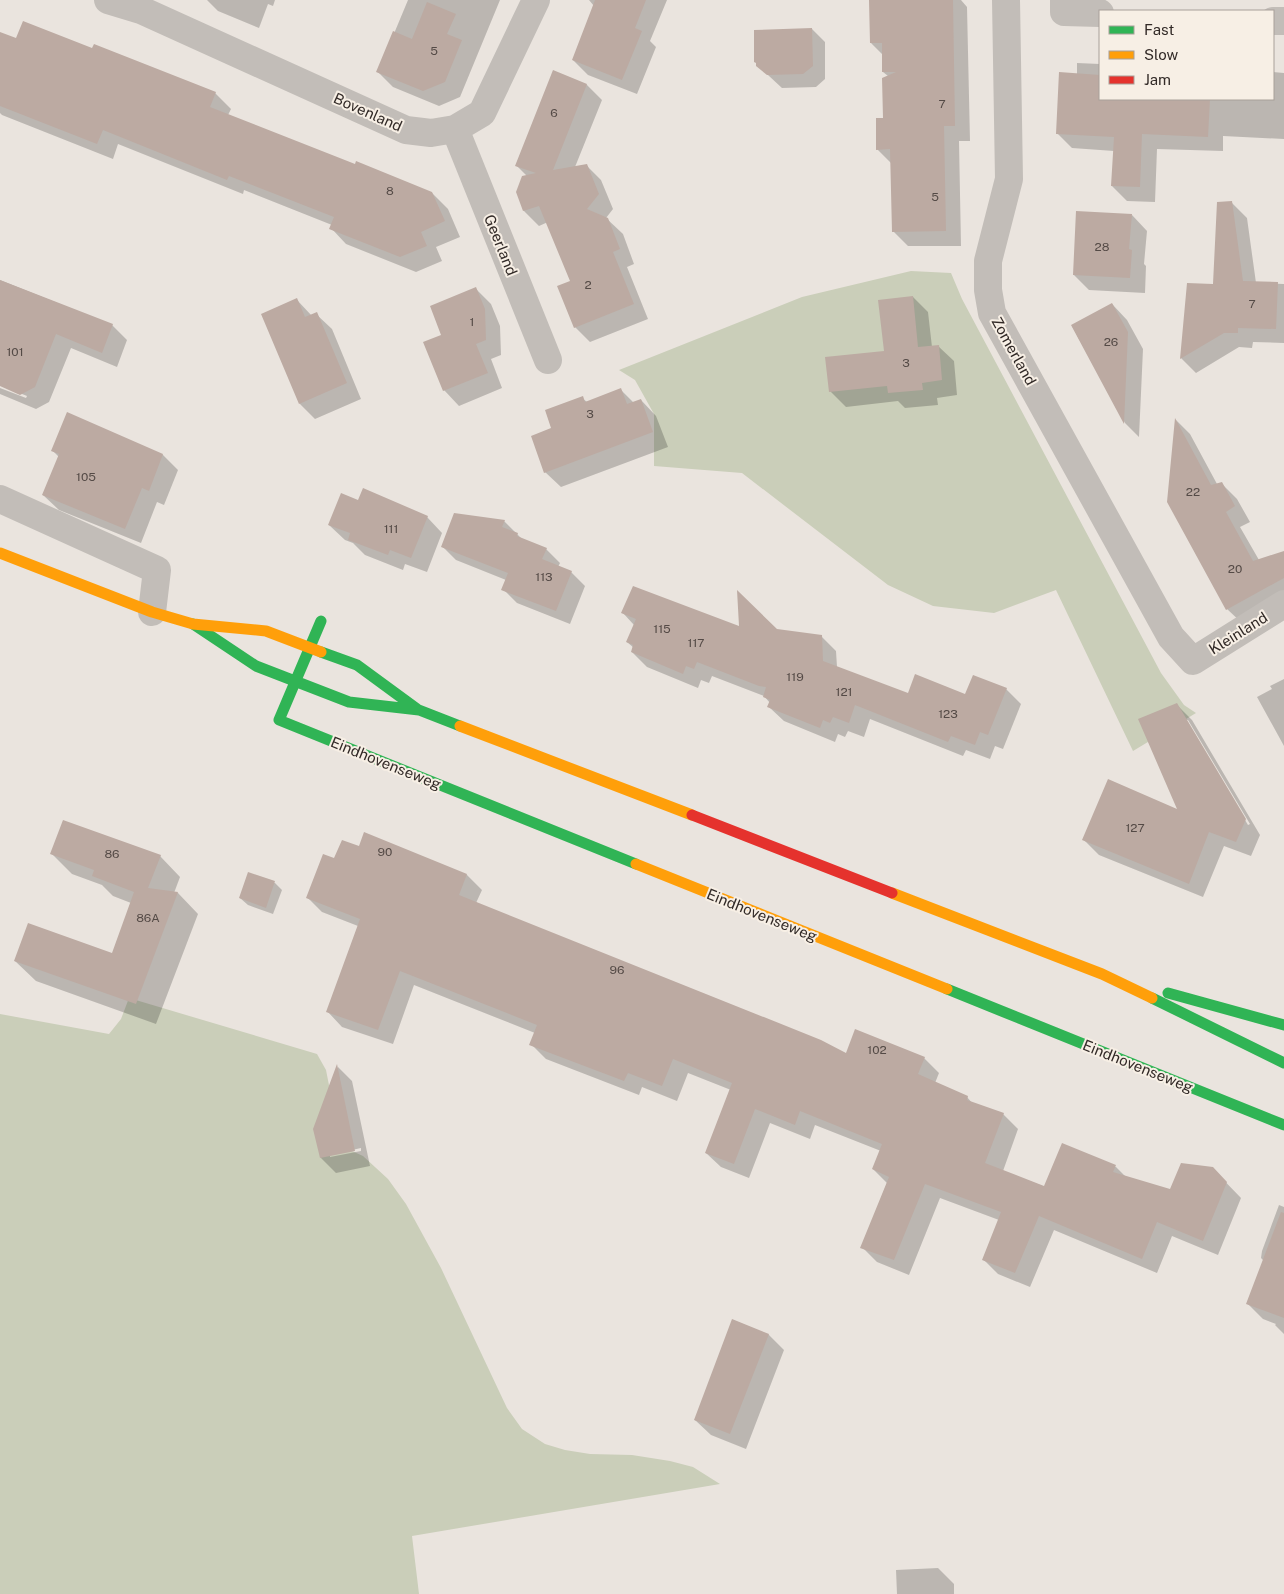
<svg xmlns="http://www.w3.org/2000/svg" width="1284" height="1594" viewBox="0 0 1284 1594" font-family="'Public Sans',sans-serif">
  <rect width="100%" height="100%" fill="#eae4de"/>
  <!-- green -->
  <path fill="#caceb9" d="M911,271L951,273L962,299L1161,673L1184,705L1196,713L1133,751L1056,590L994,613L933,606L888,585L742,473L654,466V414L635,380L619,370L802,297Z
    M129,998L317,1054L326,1070L341,1146L363,1156L388,1179L406,1204L441,1268L507,1408L522,1429L545,1444L565,1450L590,1454L632,1455L670,1461L693,1467L720,1484L412,1536L419,1594H0V1014L109,1034L121,1019Z"/>
  <!-- shadow -->
  <path fill="#0003" fill-rule="evenodd" d="M207,0H275L273,6L268,4L259,28L218,11Z
    M408,0H500L460,97L439,106L393,87L378,72Z
    M589,0H667L650,41L656,47L637,94L588,75L573,60L594,6Z
    M870,0H961L967,7L970,141H959L961,246H908L893,231L892,164L877,149L884,119L888,76L883,72V55L871,43Z
    M812,29L825,42V79L816,87L782,88L757,65Z
    M0,33L17,39L93,50L215,93L231,109L228,115L355,166L432,193L448,209L460,237L436,247L442,261L416,272L346,244L331,228L332,225L244,190L243,194L118,144L113,159L2,115L0,113Z
    M1077,63L1100,64V99H1273V72L1284,73V139L1223,136V151L1157,149L1155,202L1127,201L1112,186L1114,151L1072,148L1057,133L1077,74Z
    M554,72L587,85L602,100L575,167L586,165L601,180L613,209L606,218L623,234L634,264L627,267L648,319L590,342L575,327L572,282L548,222L539,226L524,211L517,192L527,176L516,165Z
    M1232,203L1247,218L1256,283L1284,284V343L1253,342L1252,348L1239,347L1196,373L1181,358L1215,286Z
    M1132,215L1147,231L1144,264L1146,266L1145,293L1089,290L1074,275Z
    M0,280L112,325L127,340L117,367L71,348L49,402L36,409L0,394V388L26,398L27,396L0,385Z
    M476,289L491,304L500,326L501,355L491,359L502,388L459,406L444,390Z
    M913,297L928,312L932,347L938,346L954,361L957,395L937,398L938,405L905,408L898,401L846,407L830,391L885,352Z
    M297,300L312,316L316,314L332,329L361,399L315,419L300,404Z
    M1112,304L1127,320L1143,349L1139,437L1125,423L1072,326Z
    M621,390L634,403L641,400L656,416L668,447L561,487L545,472L582,398L587,402Z
    M67,414L163,455L178,470L164,505L157,502L141,543L59,510L43,495L59,457L53,451Z
    M1176,420L1190,434L1217,484L1221,483L1237,499L1250,522L1240,527L1259,560L1284,552V602L1243,624L1227,609Z
    M359,502L427,517L442,533L427,572L405,564L403,570L365,555L353,543L345,540L329,525Z
    M504,521L523,540L546,549L560,563L558,567L571,572L585,586L570,624L517,603L503,589L506,580L456,560L442,546Z
    M623,613L740,628L776,630L821,636L836,651L837,667L908,695L966,696L1006,689L1021,704L1003,749L995,746L990,759L966,750L963,756L870,719L864,737L848,731L845,737L838,734L835,742L784,721L769,707L770,703L764,696L712,676L709,683L701,680L698,688L647,667L632,652L634,648L627,642L634,625Z
    M1284,679V746L1257,697L1272,689L1270,686Z
    M1177,705L1192,720L1260,835L1251,856L1224,846L1203,897L1099,855L1084,840L1180,811ZM1186,720H1188L1250,824L1248,825Z
    M365,834L467,875L482,890L476,903L846,1054L924,1058L939,1073L935,1083L967,1097L973,1104L1003,1114L1018,1129L1003,1171L1045,1187L1062,1145L1116,1167L1126,1177L1171,1191L1212,1168L1241,1198L1218,1255L1172,1236L1157,1273L1054,1230L1030,1287L998,1274L983,1259L999,1220L940,1198L909,1275L877,1262L862,1247L887,1183L873,1169L881,1151L815,1125L810,1139L770,1123L749,1178L721,1167L706,1153L731,1090L688,1073L677,1101L642,1087L639,1095L546,1059L531,1044L535,1033L414,985L393,1044L342,1027L328,1012L358,926L322,912L307,897L335,860L360,848Z
    M52,854L160,856L180,877L174,893H178L198,914L156,1024L36,981L15,961L112,955L131,903L113,896L102,885L72,874Z
    M249,874L275,883L282,890L273,914L248,905L240,898Z
    M338,1067L352,1081L370,1166L336,1173L321,1158L315,1129ZM361,1148V1151L330,1157V1155Z
    M1279,1205L1284,1207V1334L1275,1325L1276,1324L1263,1319L1248,1304L1264,1261L1261,1258L1262,1251Z
    M733,1320L769,1335L784,1350L746,1449L711,1435L695,1420Z
    M938,1568L954,1584V1594H897L896,1570Z"/>
  <!-- building -->
  <path fill="#bcaaa2" d="M595,0H646L635,28L642,31L622,80L572,60Z
    M869,0H953L955,126H944L946,231L892,232L890,149L876,150V118H883L882,78L896,72H882V43H870Z
    M427,2L456,14L447,34L462,40L445,82L423,91L376,72L393,31L412,39Z
    M23,21L92,48L94,44L216,92L210,107L355,164L356,161L432,192L445,221L421,232L427,246L400,257L329,229L334,217L229,176L227,180L103,130L97,144L0,106V32L16,38Z
    M812,28L813,66L803,74L767,75L756,66V63L754,62V30Z
    M553,70L587,84L553,170L587,164L599,194L587,209L608,218L620,249L613,252L634,304L574,328L557,286L570,281L539,206L523,211L516,192L522,176L536,173L515,166Z
    M1059,72L1100,75V99H1210L1208,137L1142,134L1140,187L1111,186L1114,137L1056,134Z
    M1232,201L1243,281L1278,282L1276,329L1238,328V333H1224L1180,359L1187,283L1213,284L1217,202Z
    M1076,211L1132,214L1129,249L1132,250L1130,278L1073,275Z
    M0,280L113,324L102,353L56,334L35,387L20,395L0,386Z
    M476,287L485,309L486,340L476,344L488,373L443,391L423,342L441,335L430,306Z
    M913,296L918,347L939,345L942,380L922,383L923,390L888,393L887,386L829,392L825,357L884,351L878,300Z
    M297,298L305,317L317,312L347,383L299,404L261,314Z
    M1112,303L1128,332L1124,424L1071,325Z
    M621,388L627,404L641,399L653,432L544,473L531,436L551,428L545,410L583,396L585,402Z
    M67,412L163,454L149,491L142,488L125,529L42,495L59,454L51,451Z
    M1175,418L1211,485L1222,482L1235,506L1226,512L1253,561L1284,551V578L1226,610L1167,502Z
    M363,488L428,516L411,558L390,550L388,555L348,540L350,533L328,525L341,493L358,500Z
    M454,513L505,520L502,527L518,533L517,536L547,548L542,559L572,571L556,611L501,590L508,573L441,547Z
    M633,586L739,626L737,590L777,629L822,635L823,661L908,693L915,674L965,694L973,675L1007,688L988,735L980,732L975,745L951,736L948,742L855,705L849,723L833,717L830,723L823,720L820,728L767,707L770,700L763,697L766,687L759,686L697,662L694,669L686,666L683,674L631,652L633,645L626,642L636,619L621,613Z
    M1177,703L1246,819L1236,842L1209,832L1189,884L1082,840L1108,779L1177,809L1138,719Z
    M63,820L161,855L148,888L178,892L136,1004L14,961L28,923L112,953L134,892L92,876L94,870L50,854Z
    M364,832L467,874L459,895L821,1040L846,1053L855,1029L925,1057L918,1074L968,1096L967,1100L1004,1113L985,1163L1044,1186L1062,1143L1116,1165L1113,1172L1170,1189L1181,1163L1213,1167L1227,1182L1203,1241L1157,1222L1142,1259L1039,1216L1015,1273L982,1260L1001,1212L925,1184L894,1260L860,1248L889,1177L872,1169L882,1144L800,1111L795,1125L755,1109L734,1164L705,1153L732,1083L673,1059L662,1086L628,1073L624,1081L529,1045L537,1025L400,971L378,1030L326,1012L360,919L306,898L323,854L334,858L342,840L359,846Z
    M248,872L275,881L266,908L239,898Z
    M337,1064L355,1151L320,1158L313,1129Z
    M1281,1212L1284,1213V1318L1246,1304Z
    M732,1319L769,1334L730,1434L694,1420Z"/>
  <g fill="none" stroke-linecap="round" stroke-linejoin="round">
    <!-- street -->
    <path stroke="#c2bdb8" stroke-width="28" d="M108,0L141,10L406,130L431,133L455,129L482,113L536,0
      M1006,0L1009,179L988,261V290L992,313L1171,637L1193,661L1284,604
      M1064,0V12L1100,13
      M1273,21H1284
      M455,129L548,360
      M0,499L157,570L152,612"/>
    <!-- fast -->
    <path stroke="#30b455" stroke-width="11" d="M321,621L279,720L636,864
      M193,624L256,666L349,702L419,710L460,726
      M321,652L357,665L417,709
      M947,989L1284,1125
      M1168,993L1284,1025
      M1152,998L1284,1063"/>
    <!-- slow -->
    <path stroke="#ff9f0a" stroke-width="11" d="M0,553L152,612L193,624L266,631L321,652
      M460,726L692,815
      M636,864L947,989
      M892,893L1102,974L1152,998"/>
    <!-- jam -->
    <path stroke="#e5322d" stroke-width="11" d="M692,815L892,893"/>
  </g>
  <g text-anchor="middle" dominant-baseline="central" stroke-width="4" stroke-linejoin="round" paint-order="stroke">
    <!-- number labels -->
    <g font-size="12" fill="#544a46">
      <text x="434" y="51">5</text>
      <text x="942" y="104">7</text>
      <text x="554" y="113">6</text>
      <text x="390" y="191">8</text>
      <text x="935" y="197">5</text>
      <text x="1102" y="247">28</text>
      <text x="588" y="285">2</text>
      <text x="1252" y="304">7</text>
      <text x="472" y="322">1</text>
      <text x="1111" y="342">26</text>
      <text x="15" y="352">101</text>
      <text x="906" y="363">3</text>
      <text x="590" y="414">3</text>
      <text x="86" y="477">105</text>
      <text x="1193" y="492">22</text>
      <text x="391" y="529">111</text>
      <text x="1235" y="569">20</text>
      <text x="544" y="577">113</text>
      <text x="662" y="629">115</text>
      <text x="696" y="643">117</text>
      <text x="795" y="677">119</text>
      <text x="844" y="692">121</text>
      <text x="948" y="714">123</text>
      <text x="1135" y="828">127</text>
      <text x="385" y="852">90</text>
      <text x="112" y="854">86</text>
      <text x="148" y="918">86A</text>
      <text x="617" y="970">96</text>
      <text x="877" y="1050">102</text>
    </g>
    <!-- street labels -->
    <g font-size="15" fill="#322a27" stroke="#f7efe5">
      <text transform="translate(368 112) rotate(24)">Bovenland</text>
      <text transform="translate(501 245) rotate(68)">Geerland</text>
      <text transform="translate(1014 351) rotate(61)">Zomerland</text>
      <text transform="translate(1238 633) rotate(-32)">Kleinland</text>
      <text transform="translate(386 763) rotate(22)">Eindhovenseweg</text>
      <text transform="translate(762 915) rotate(22)">Eindhovenseweg</text>
      <text transform="translate(1138 1066) rotate(22)">Eindhovenseweg</text>
    </g>
  </g>
  <!-- legend -->
  <rect x="1099" y="10" width="175" height="90" fill="#f7efe5" stroke="#a8a099"/>
  <rect x="1109" y="26" width="25" height="8" fill="#30b455" stroke="#a8a099"/>
  <text x="1144" y="35" font-size="15" fill="#322a27">Fast</text>
  <rect x="1109" y="51" width="25" height="8" fill="#ff9f0a" stroke="#a8a099"/>
  <text x="1144" y="60" font-size="15" fill="#322a27">Slow</text>
  <rect x="1109" y="76" width="25" height="8" fill="#e5322d" stroke="#a8a099"/>
  <text x="1144" y="85" font-size="15" fill="#322a27">Jam</text>
</svg>
